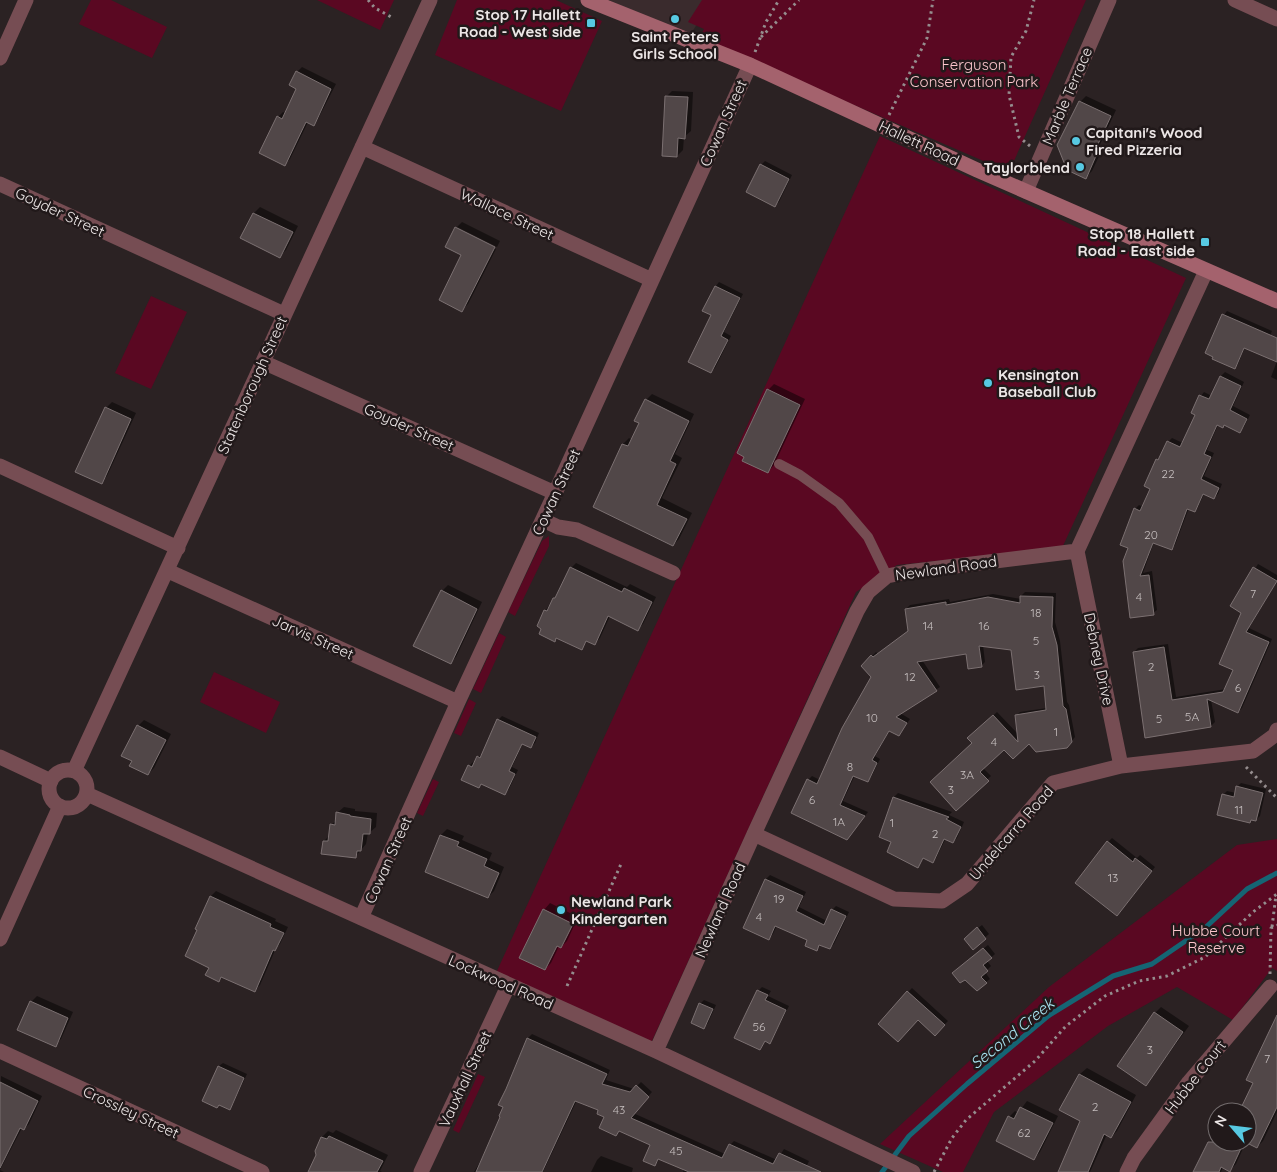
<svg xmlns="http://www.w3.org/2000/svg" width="1277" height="1172" viewBox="0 0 1277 1172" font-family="Quicksand,sans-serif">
  <rect width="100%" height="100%" fill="#2b2223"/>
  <!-- built -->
  <path fill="#3a2b2d" d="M609,0H713L688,38Z"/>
  <!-- green -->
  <path fill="#5a0822" d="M91,0H111L167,27L152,58L79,24Z
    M317,0H394L380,30Z
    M457,0H556L602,21L561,111L435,55Z
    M702,0H1086L1009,172L699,38L704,29L688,22Z
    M880,136L1186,278L1062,548L897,565L856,592L651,1043L496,973Z
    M151,296L187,312L151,389L115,373Z
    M549,536V546L515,616L508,612L542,541Z
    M499,633L506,637L481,693L473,689Z
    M214,672L280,702L266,733L200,702Z
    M469,699L476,703L461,736L454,733Z
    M433,779L439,782L423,816L417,813Z
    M1277,839V971L1272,968L1233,1020L1177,987L1108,1026L994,1112L963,1172H943L880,1144L1049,987L1237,845Z
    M478,1074L485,1077L459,1133L453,1130Z"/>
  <!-- shadow -->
  <path fill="#0007" d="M302,67L336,84L318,119L313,124L308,122L290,159L285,164L278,117L283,112L286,113L298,88L297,72Z
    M672,91L693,92L691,131L684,137L683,150L677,156L666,97Z
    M1086,96L1116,110L1098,149L1102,150L1092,171L1086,177L1080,102Z
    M765,161L792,175L779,202L775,205L761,165Z
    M260,207L298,226L286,250L280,256L242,238L254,213Z
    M462,222L500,241L497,247L457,227Z
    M456,228V230L496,249L468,304L462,310L463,255L447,246Z
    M719,282L743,294L724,332L731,336L715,368L711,372L713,314L704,310L716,286Z
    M1227,311L1272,331L1264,350L1245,347L1238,364L1234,368L1224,315Z
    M1277,361V380L1271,377Z
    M1225,372L1244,382L1233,406L1250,415L1244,427L1240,431L1225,424L1222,427L1218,425L1207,450L1214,453L1204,476L1222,484L1218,494L1214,498L1204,494L1198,507L1194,511L1189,508L1175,545L1172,549L1154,542L1143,573L1152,571L1157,610L1153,613L1130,547L1135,509L1139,505L1143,507L1152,488L1157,460L1161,456L1168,442L1172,438L1183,443L1197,414L1201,396L1204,392L1212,396L1221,376Z
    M774,384L805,399L774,465L768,472V390Z
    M652,394L694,414L675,454L682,458L662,498L692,513L679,539L673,545L623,444L629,438L632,440L641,423L646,400Z
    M112,402L136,413L107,476L101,482L106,408Z
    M576,563L627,587L630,584L656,597L643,624L638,629L610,616L600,638L595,643L588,640L581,648L557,638L555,640L545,611L558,594L571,568Z
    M1258,564L1277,575V581L1249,628L1272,639L1242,708L1238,712L1211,700L1215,722L1211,726L1146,737L1134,652L1138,648L1168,644L1176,697L1226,689L1235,669L1243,613L1232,606Z
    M448,585L482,602L456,657L450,663L442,591Z
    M1025,592L1056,593L1055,622L1060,641L1067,702L1069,705L1075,737L1070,743L1029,742L1004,748L983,768L991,776L956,809L974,743L969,738L997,712L1018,734L1016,716L1020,712L1047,708L1045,685L1012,649L983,645L985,662L982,665L967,652L922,660L940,687L900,713L910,719L899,735L890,730L875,756L880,759L871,777L868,781L855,775L843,801L868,812L847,839L808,780L812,776L820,780L873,677L862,666L876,652L878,654L910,631L906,609L910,605L949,599L950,602L993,594L1021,599V596Z
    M502,716L539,733L535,743L531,747L523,743L512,767L518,770L509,789L505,793L482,783L479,787L463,779L469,766L473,762L475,763L478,757L483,754L498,720Z
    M144,720L171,734L154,768L148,774L134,761L123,755L138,726Z
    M1241,783L1266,789L1260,816L1256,820L1252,819L1250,821L1223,795L1227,791L1236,793L1237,787Z
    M898,793L952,812L949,815L964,822L957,838L953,842L946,838L936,858L932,861L924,857L918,866L893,841L881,836L894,797Z
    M344,807L355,809V811L377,813L376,827L369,833H368L366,844L355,857L324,841L330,835L331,825L337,820V813Z
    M447,829L464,836L462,840L492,853L489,860L504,867L494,891L488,897L427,871L441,835Z
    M1112,838L1137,858L1140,855L1155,867L1121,911L1108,842Z
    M770,875L806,892L799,907L827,921L832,910L836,906L849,912L834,944L830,948L821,944L816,950L809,940L777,925L773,934L769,938L745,927L766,879Z
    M216,891L276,919L275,921L288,927L280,944L276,948L260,985L254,991L223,977L219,980L211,967L198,929H196L211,896Z
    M550,903L578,917L567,941L561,947L559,946L551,963L545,969L544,910Z
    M982,925L989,934L973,948L969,935Z
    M988,945L995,954L987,961L991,966L985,972L990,979L986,982L965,978L957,970Z
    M762,987L771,991L768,996L789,1006L773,1038L770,1042L766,1040L760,1049L758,991Z
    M912,988L948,1021L935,1034L918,1019L879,1023Z
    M37,996L73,1012L61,1039L55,1045L31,1002Z
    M704,1000L716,1005L708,1023L704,1027L700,1004Z
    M1161,1007L1189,1026L1151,1078L1145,1084L1118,1065L1155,1013Z
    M1277,1027V1112L1263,1141L1257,1147L1247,1142V1112H1241L1255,1083Z
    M532,1034L610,1070L606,1080L634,1089L641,1082L652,1092L633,1113L725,1154L730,1145L734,1141L777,1160L784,1149L809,1161L804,1172H683L684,1168L660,1158L655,1165L651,1144L620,1130L616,1134L600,1110L577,1100L543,1172H474L481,1160L505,1107L507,1089L528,1038Z
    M223,1063L247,1074L233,1104L229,1108L220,1104L219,1066Z
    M1087,1068L1136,1095L1117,1131L1111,1137L1107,1134L1090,1172H1060L1082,1121L1061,1110L1080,1074Z
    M1,1076L42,1096L29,1124L24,1129L22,1128L0,1170L4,1172H0Z
    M1027,1101L1058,1116L1040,1152L1034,1159L1009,1117L1015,1111L1018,1113Z
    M336,1130L388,1155L380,1171L382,1172H313L322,1137L328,1131L333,1133Z
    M1217,1131V1142H1246L1236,1164L1230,1170L1223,1167L1221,1172H1195L1213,1135Z
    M601,1156L633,1168L632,1172H591L597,1160Z"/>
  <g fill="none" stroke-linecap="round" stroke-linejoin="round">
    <!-- stream -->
    <path stroke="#156574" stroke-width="5" d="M882,1172L909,1136L967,1084L1048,1016L1113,976L1152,964L1206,927L1247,889L1277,873"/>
  </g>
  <!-- building -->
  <path fill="#514748" stroke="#7b7071" d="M296,71L331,89L314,126L306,122L285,166L259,153L277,116L282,119L296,89L289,85Z
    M665,96L688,97L685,139L678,138L677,157L662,156Z
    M1079,101L1111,116L1093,155L1096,156L1086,179L1067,170L1057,145Z
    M760,164L789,179L775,207L746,192Z
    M253,213L293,232L280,258L240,238Z
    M455,227L495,247L462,312L439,300L461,255L445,247Z
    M715,286L740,298L721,336L728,340L711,373L688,362L711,315L702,311Z
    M1222,314L1277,338V362L1244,348L1235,369L1212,359L1213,357L1205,353Z
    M1220,376L1241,386L1230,410L1247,419L1240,433L1224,425L1223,428L1217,425L1204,454L1211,457L1201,479L1219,488L1214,499L1203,494L1195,512L1187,509L1172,550L1153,543L1140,576L1149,575L1154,615L1130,618L1123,561L1128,548L1120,545L1134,508L1140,511L1150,489L1144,486L1156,459L1158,460L1167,441L1180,447L1195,415L1191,413L1199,395L1209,399Z
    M767,389L800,405L768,473L742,461L744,457L737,453Z
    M645,399L689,421L670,461L676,464L657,505L687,519L673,546L593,507L622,444L628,446L639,423L634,421Z
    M105,407L131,419L102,484L75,472Z
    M570,567L622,592L624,588L652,602L638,631L608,616L595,645L586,641L582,650L556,638L555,642L539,634L541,629L537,626L544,610L547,611L553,598H555Z
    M1253,567L1277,581L1246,632L1269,642L1238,713L1207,699L1211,727L1145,738L1133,652L1164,647L1172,700L1223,692L1233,670L1219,664L1241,613L1230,606Z
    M441,590L477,609L451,664L413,646Z
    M1020,596L1053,597L1052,627L1057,645L1063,706L1066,709L1072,742L1067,748L1036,752L1029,744L1013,759L1004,750L980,772L989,781L956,811L930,782L972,743L967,738L993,715L1018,742L1015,715L1046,710L1044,686L1016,690L1011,650L979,646L982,667L968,669L966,654L917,662L937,691L896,717L907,723L899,736L889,731L872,760L877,763L868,782L853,776L840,805L865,816L847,840L791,813L807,779L817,784L842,728L871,677L861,666L871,655L873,657L908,631L905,609L946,602V605L988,597L1020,603Z
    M497,719L536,737L531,748L522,744L509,771L515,774L505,795L481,784L479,788L461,780L468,765L472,767L477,756L480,758Z
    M137,725L166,740L148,775L129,766L132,761L121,756Z
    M1236,786L1263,793L1256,821L1251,820L1250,823L1217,815L1222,794L1234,797Z
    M893,797L949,817L946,819L961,827L953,843L944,839L933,863L923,858L918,868L887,852L891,842L879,837Z
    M336,812L350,815V816L371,819L370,834H363L361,851H357L356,858L321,854L323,841H328L330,824L335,825Z
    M440,835L459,842L457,846L487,859L484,866L499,873L488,898L425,872Z
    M1107,841L1133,862L1135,858L1152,871L1117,916L1075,883Z
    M765,879L803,896L796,911L824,925L831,909L846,916L830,949L819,945L817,951L805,946L807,940L775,926L769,940L743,928Z
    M210,896L271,924L270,927L284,933L275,951L273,950L255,992L221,977L219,982L205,975L209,968L185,956L197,930L195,929Z
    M543,909L573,924L561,948L557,946L545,970L519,958Z
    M977,927L986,939L973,950L964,939Z
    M983,948L992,958L983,965L988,971L981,977L987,983L977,991L965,980L960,983L952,973Z
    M757,990L768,995L765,1000L786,1010L770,1044L765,1041L760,1050L734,1038Z
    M907,991L945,1025L935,1036L918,1020L898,1042L878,1024Z
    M30,1001L68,1018L56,1047L17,1030Z
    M699,1003L713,1009L704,1029L691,1023Z
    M1154,1012L1183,1032L1146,1086L1117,1066Z
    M1277,1015V1107L1257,1148L1247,1143V1112H1239L1253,1083L1246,1080Z
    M527,1038L607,1074L602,1084L630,1092L636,1085L649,1097L631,1118L722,1158L729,1144L773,1164L779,1153L821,1172H689L658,1159L655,1166L643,1161L650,1145L619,1131L616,1136L599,1128L604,1117L597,1114L598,1110L575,1101L542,1172H476L500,1117L499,1116L503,1107L498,1105L506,1089Z
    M218,1066L244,1078L230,1110L219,1105L217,1108L202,1101Z
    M1079,1074L1131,1102L1111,1138L1104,1134L1088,1172H1058L1080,1121L1059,1110Z
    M0,1082L38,1101L24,1130L20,1128L0,1168Z
    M1020,1107L1053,1123L1034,1160L996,1141L1008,1116L1014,1119Z
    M329,1136L383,1161L377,1172H308L316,1155L315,1151L321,1137L327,1139Z
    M1208,1142H1244L1230,1172L1221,1167L1219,1172H1193Z"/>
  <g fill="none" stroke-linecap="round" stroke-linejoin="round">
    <!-- path -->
    <path stroke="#958d8e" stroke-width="3" stroke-dasharray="2.5 4" stroke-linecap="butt" d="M368,0L375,8L393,18
      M761,37L799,0
      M755,52L766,22L779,0
      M889,115L927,38L933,0
      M1030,146L1019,137L1009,95L1011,57L1026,31L1034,0
      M1246,767L1277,798
      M1272,927L1276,895
      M1270,974L1271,928L1277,925
      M567,986L621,864
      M934,1172L952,1138L966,1120L1035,1061L1066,1026L1105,996L1139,981L1167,976L1205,957L1253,912L1277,894"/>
    <!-- lane -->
    <path stroke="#764d53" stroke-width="10" d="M779,464L800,475L839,503L868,537L887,576"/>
    <!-- street -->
    <path stroke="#764d53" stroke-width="15" d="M1235,0L1277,19
      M0,58L26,0
      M362,147L652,280
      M0,184L284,314
      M1026,191L1109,0
      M263,362L555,493
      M0,466L178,548
      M543,520L558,527L577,530L673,573
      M1077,551L1121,766
      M168,571L458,702
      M0,757L51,781
      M49 789a19 19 0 1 1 38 0a19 19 0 1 1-38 0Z
      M74,771L430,0
      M87,794L656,1051L913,1172
      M754,834L894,899L942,901L967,884L1053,783L1121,766L1253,751L1275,735L1277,730
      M361,918L458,702L555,493L750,65
      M0,939L60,806
      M0,1051L262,1172
      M656,1051L754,834L857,611L868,592L887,576L907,572L1077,551L1206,271
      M421,1172L508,986
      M1127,1172L1134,1158L1189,1082L1270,987"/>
    <!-- secondary -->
    <path stroke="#a4626d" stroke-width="15" d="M588,0L750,65L977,170L1277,301"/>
  </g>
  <!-- markers -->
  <g fill="#57c9e2" stroke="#21191a" stroke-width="2">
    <circle cx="675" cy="19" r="5"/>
    <rect x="586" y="18" width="10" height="10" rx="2.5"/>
    <circle cx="1076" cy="141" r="5"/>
    <circle cx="1080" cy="167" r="5"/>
    <rect x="1200" y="237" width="10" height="10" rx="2.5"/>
    <circle cx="988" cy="383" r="5"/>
    <circle cx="561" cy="910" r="5"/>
  </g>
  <g text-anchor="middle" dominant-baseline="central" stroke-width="5" stroke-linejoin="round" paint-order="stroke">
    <!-- number labels -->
    <g font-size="12" fill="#c5bebe">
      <text x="1168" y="473">22</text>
      <text x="1151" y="534">20</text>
      <text x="1253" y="593">7</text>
      <text x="1139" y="596">4</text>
      <text x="1036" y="612">18</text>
      <text x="928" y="625">14</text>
      <text x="984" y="625">16</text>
      <text x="1036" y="640">5</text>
      <text x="1151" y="666">2</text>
      <text x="1037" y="674">3</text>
      <text x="910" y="676">12</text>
      <text x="1238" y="687">6</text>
      <text x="1192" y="716">5A</text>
      <text x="872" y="717">10</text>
      <text x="1159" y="718">5</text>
      <text x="1056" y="731">1</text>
      <text x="994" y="741">4</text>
      <text x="850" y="766">8</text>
      <text x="967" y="774">3A</text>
      <text x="951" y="789">3</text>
      <text x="812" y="799">6</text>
      <text x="1239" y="809">11</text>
      <text x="839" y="821">1A</text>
      <text x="892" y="822">1</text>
      <text x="935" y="833">2</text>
      <text x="1113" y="877">13</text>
      <text x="779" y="898">19</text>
      <text x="759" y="916">4</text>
      <text x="759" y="1026">56</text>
      <text x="1150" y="1049">3</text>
      <text x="1267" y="1058">7</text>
      <text x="1095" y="1106">2</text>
      <text x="619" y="1109">43</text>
      <text x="1024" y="1132">62</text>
      <text x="676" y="1150">45</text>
    </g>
    <!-- poi labels -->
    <g font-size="15" font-weight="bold" fill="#ece6e6" stroke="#21191a" text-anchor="end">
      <text x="581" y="14">Stop 17 Hallett<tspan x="581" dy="17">Road - West side</tspan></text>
      <text x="675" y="36" text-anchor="middle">Saint Peters<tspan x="675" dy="17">Girls School</tspan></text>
      <text x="1086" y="132" text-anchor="start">Capitani's Wood<tspan x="1086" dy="17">Fired Pizzeria</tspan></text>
      <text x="1070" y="167">Taylorblend</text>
      <text x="1195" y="233">Stop 18 Hallett<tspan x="1195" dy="17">Road - East side</tspan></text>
      <text x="998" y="374" text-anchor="start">Kensington<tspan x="998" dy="17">Baseball Club</tspan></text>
      <text x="571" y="901" text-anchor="start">Newland Park<tspan x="571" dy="17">Kindergarten</tspan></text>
    </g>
    <!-- park labels -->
    <g font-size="15" fill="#fcc5cc" stroke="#21191a">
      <text x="974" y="64">Ferguson<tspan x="974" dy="17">Conservation Park</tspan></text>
      <text x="1216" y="930">Hubbe Court<tspan x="1216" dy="17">Reserve</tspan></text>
    </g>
    <!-- street labels -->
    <g font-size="15" fill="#ece6e6" stroke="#21191a">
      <text transform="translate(1067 96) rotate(-67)">Marble Terrace</text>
      <text transform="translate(723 123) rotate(-66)">Cowan Street</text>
      <text transform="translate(919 143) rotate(25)">Hallett Road</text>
      <text transform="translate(60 212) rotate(25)">Goyder Street</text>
      <text transform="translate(507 214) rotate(25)">Wallace Street</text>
      <text transform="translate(252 385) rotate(-66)">Statenborough Street</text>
      <text transform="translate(409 427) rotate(24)">Goyder Street</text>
      <text transform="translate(556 492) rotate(-65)">Cowan Street</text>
      <text transform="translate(946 568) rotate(-8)">Newland Road</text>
      <text transform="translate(313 637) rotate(24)">Jarvis Street</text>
      <text transform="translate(1099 659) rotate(78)">Debney Drive</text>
      <text transform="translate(1011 833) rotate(-49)">Undelcarra Road</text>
      <text transform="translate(388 860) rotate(-66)">Cowan Street</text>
      <text transform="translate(720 910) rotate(-66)">Newland Road</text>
      <text transform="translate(501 982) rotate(24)">Lockwood Road</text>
      <text transform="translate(1195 1077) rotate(-52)">Hubbe Court</text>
      <text transform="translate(465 1079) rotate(-65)">Vauxhall Street</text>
      <text transform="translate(131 1112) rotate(25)">Crossley Street</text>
    </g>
    <!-- water labels -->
    <g font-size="16" font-style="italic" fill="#aae5f3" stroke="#21191a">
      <text transform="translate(1012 1033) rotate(-39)">Second Creek</text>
    </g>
  </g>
  <!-- north arrow -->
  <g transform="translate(1232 1127) rotate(298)"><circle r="24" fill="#21191a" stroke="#726b6c"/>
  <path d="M0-4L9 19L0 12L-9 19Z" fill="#57c9e2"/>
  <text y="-8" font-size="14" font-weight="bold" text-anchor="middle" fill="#ece6e6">N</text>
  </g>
</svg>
